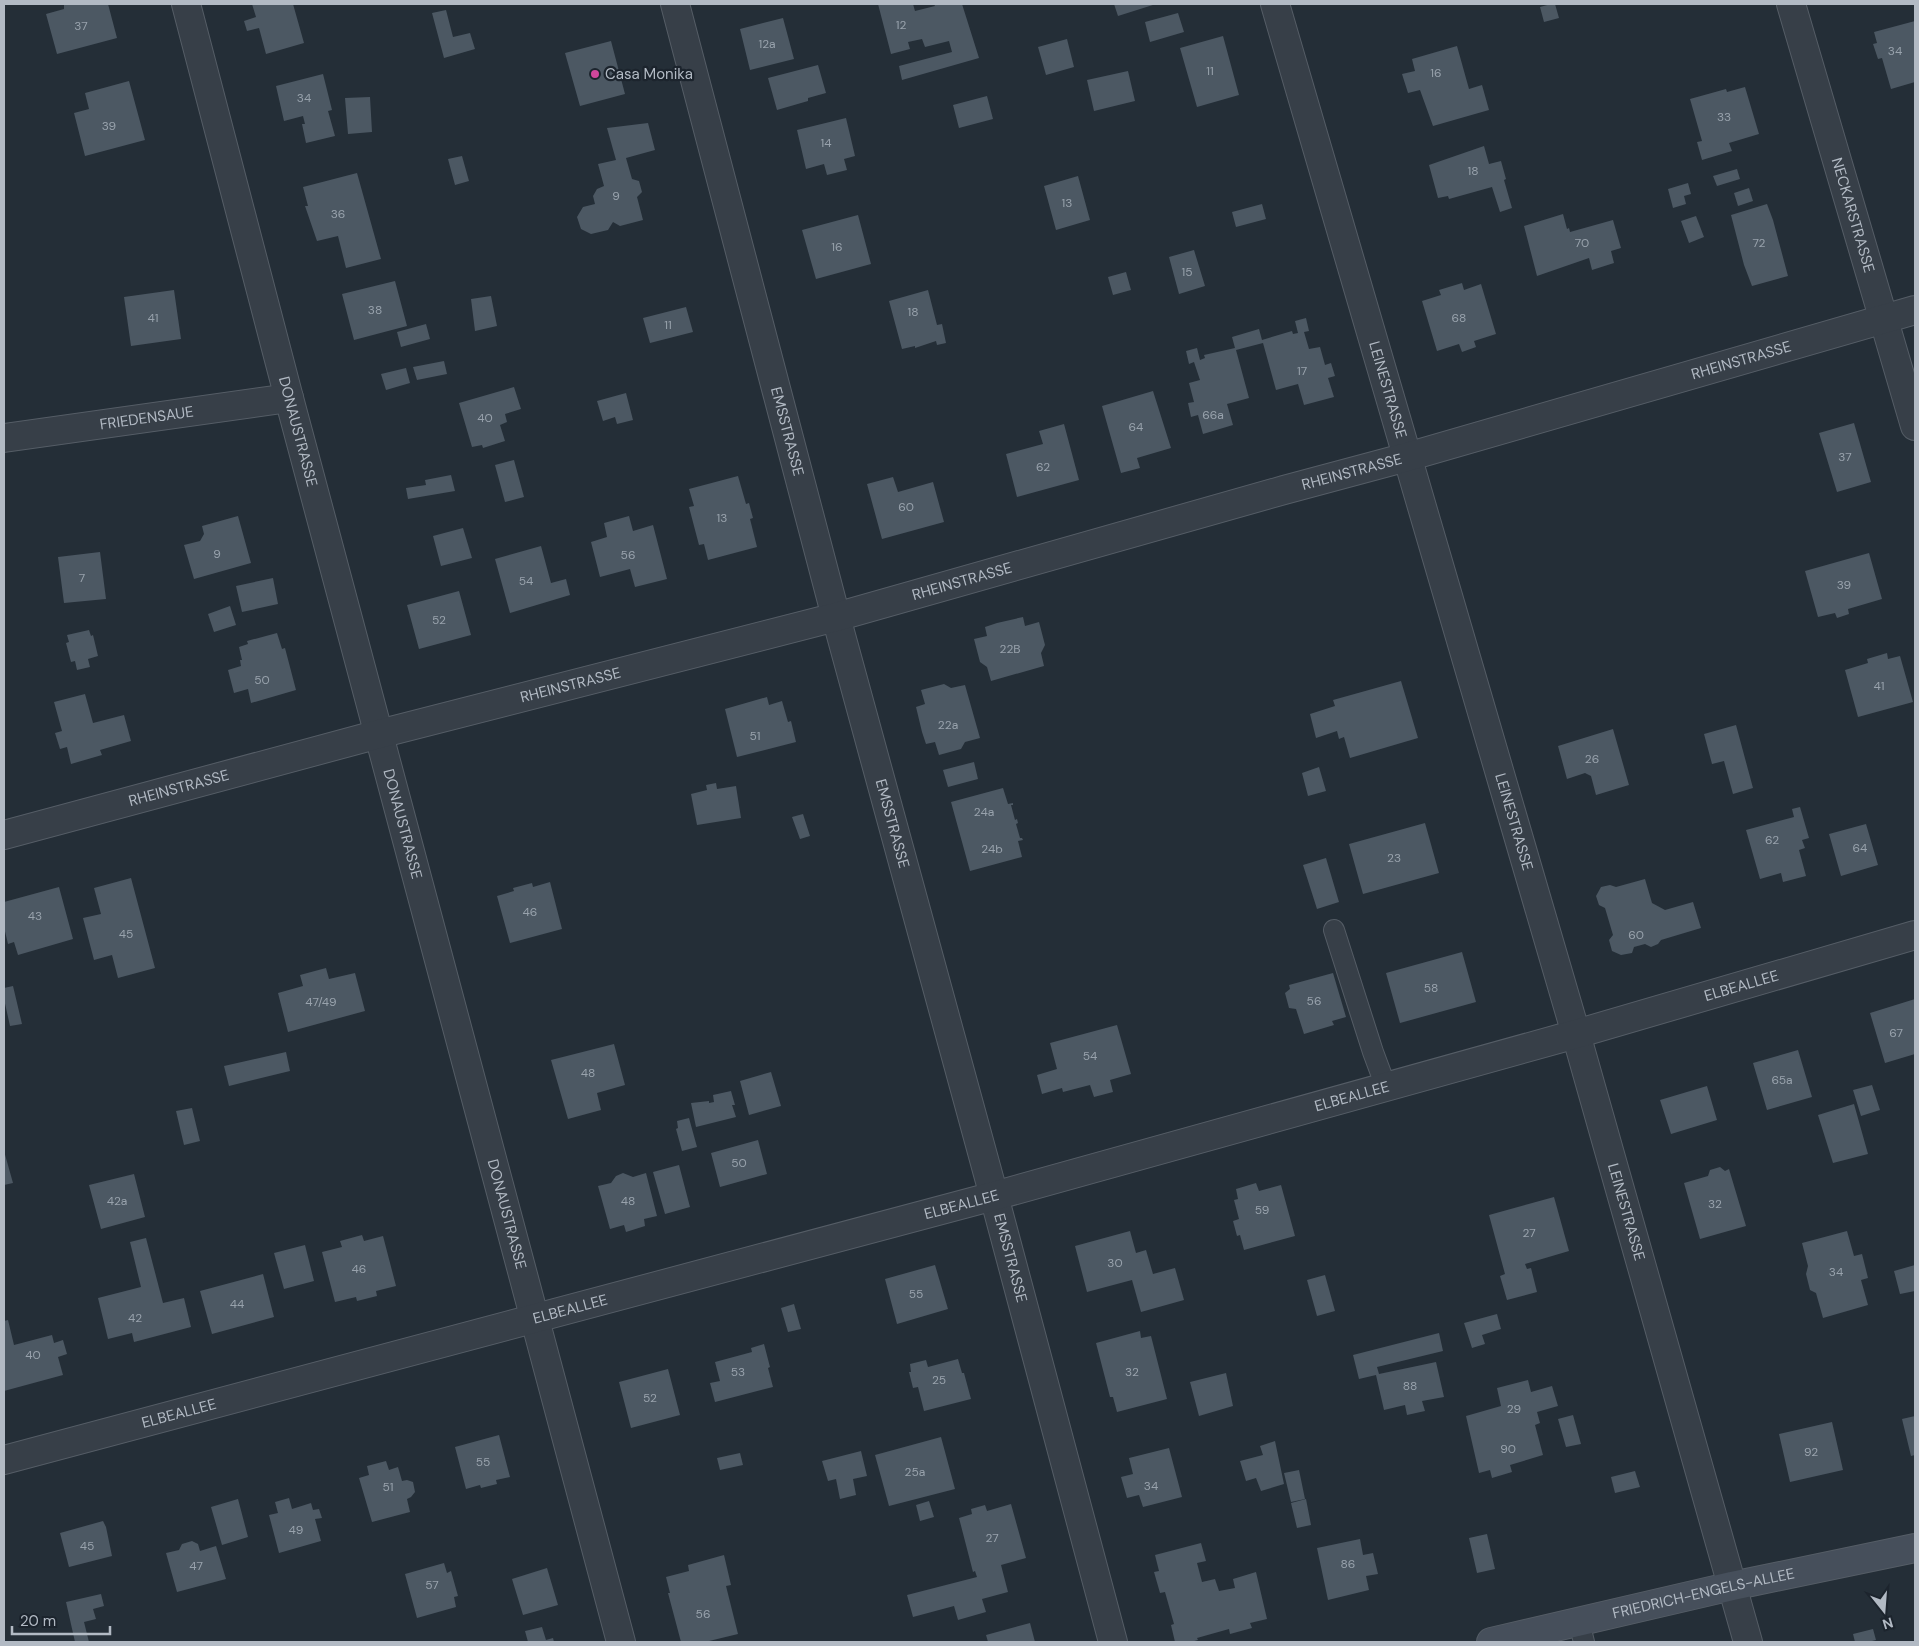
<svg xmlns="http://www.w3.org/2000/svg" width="1919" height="1646" viewBox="0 0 1919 1646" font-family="'DM Sans',sans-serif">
  <rect width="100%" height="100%" fill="#242e37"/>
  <!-- building -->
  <path fill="#4c5863" d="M64,4H108L117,38L57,54L46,14L64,9Z
    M252,4H293L304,43L266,54L259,28L247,31L244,21L256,17Z
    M878,4H913L915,11L935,6L934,4H962L979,58L902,80L899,66L952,52L949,41L925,47L922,39L908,42L910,49L891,54Z
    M1114,4H1156L1118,16Z
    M1551,4H1555L1559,18L1544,22L1540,7Z
    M446,10L453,37L470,33L475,49L444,58L432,13Z
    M1178,13L1184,32L1150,42L1145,22Z
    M783,18L794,59L750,70L740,29Z
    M1915,21V82L1891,89L1882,58L1878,59L1873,44L1877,43L1874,32Z
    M1223,36L1239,95L1197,107L1180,48Z
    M1067,39L1074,67L1046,75L1038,47Z
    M611,41L625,94L580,106L565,53Z
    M1457,46L1469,89L1482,85L1489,110L1433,126L1420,90L1408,93L1402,74L1415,71L1412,59Z
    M818,65L826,93L808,98V101L777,110L768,78Z
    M1128,71L1135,101L1094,111L1087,80Z
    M323,74L332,110L328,111L335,136L306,143L302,124H305L303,116L284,121L276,86Z
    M129,81L145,140L85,156L74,113L89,109L85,93Z
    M1745,87L1759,134L1729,143L1732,151L1702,160L1697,142L1702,141L1690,99L1726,89L1727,92Z
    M987,96L993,119L959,128L953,105Z
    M370,97L372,132L348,134L345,98Z
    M846,118L855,156L844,159L847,170L827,175L824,164L806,169L797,130Z
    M648,123L655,150L626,158L632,179L639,181L642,192L637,197L643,220L620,226L613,222L608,230L591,234L581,229L577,217L583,207L595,204L593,196L597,189L604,186L598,164L616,160L607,128Z
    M1484,146L1489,164L1501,161L1506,179L1504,180L1512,208L1500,212L1492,187L1449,199L1448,196L1438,198L1429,165Z
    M462,156L469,181L455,185L448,159Z
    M1737,169L1740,179L1717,186L1713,176Z
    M357,173L381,259L346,268L338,236L317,241L305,206H308L303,187Z
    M1078,176L1090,220L1056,230L1044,186Z
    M1688,183L1691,194L1684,196L1686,204L1673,208L1668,189Z
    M1749,188L1753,201L1738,206L1734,193Z
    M1262,204L1266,219L1236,227L1232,212Z
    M1767,204L1773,220L1788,276L1752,286L1744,265L1731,215Z
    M1563,214L1567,229L1569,228L1570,232L1613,220L1621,248L1611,251L1614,263L1592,270L1589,258L1537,276L1524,226Z
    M858,215L871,264L816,279L802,230Z
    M1696,216L1704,237L1689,243L1681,221Z
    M1194,250L1205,286L1179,294L1169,257Z
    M1126,272L1131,290L1113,295L1108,277Z
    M395,281L407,326L354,340L342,294Z
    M1462,283L1464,290L1481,284L1496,334L1474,341L1476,347L1462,352L1459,344L1437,351L1422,301L1441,295L1439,290Z
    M174,290L181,339L131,346L124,297Z
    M928,290L937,325L942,324L946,343L937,345L936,341L915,348V346L902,349L889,301Z
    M491,296L497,326L475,331L471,299Z
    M686,307L693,332L650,343L643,318Z
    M1306,318L1309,331L1304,332L1309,349L1320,347L1325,365L1331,363L1335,376L1328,378L1334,397L1304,405L1298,384L1276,390L1263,343L1236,350L1249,398L1227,404L1233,425L1203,434L1198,415L1191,417L1188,403L1194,402L1189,383L1200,380L1194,362L1189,364L1186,351L1197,348L1200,360L1205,358L1204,355L1235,348L1232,337L1259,329L1262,340L1292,331L1293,334L1298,333L1295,321Z
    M426,324L430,339L401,347L397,332Z
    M444,361L447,374L417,380L413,367Z
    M406,368L410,383L386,390L381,374Z
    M514,387L521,409L505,414L507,422L500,425L505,441L483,448L482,445L472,447L459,403Z
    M1153,391L1171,448L1137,458L1140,468L1121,473L1102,406Z
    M626,393L633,420L617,424L615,417L603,421L597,401Z
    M1854,423L1871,482L1837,492L1819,433Z
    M1064,424L1079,480L1017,497L1006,454L1043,444L1039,431Z
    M514,460L524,497L505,502L495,465Z
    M451,475L455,491L408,499L406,488L426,485L425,480Z
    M738,476L746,504L749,503L753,518L750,519L757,547L708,560L704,544L699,545L689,507L694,506L689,489Z
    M893,477L898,492L933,482L944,522L882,539L867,484Z
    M238,516L251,563L194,579L184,545L200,541L204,534L202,526Z
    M629,516L633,531L653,525L667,579L635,587L630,569L600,577L591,542L607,537L604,523Z
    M463,528L472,558L441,566L433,536Z
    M541,546L551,583L566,579L570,595L510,613L495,559Z
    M100,552L106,599L64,603L58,557Z
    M1869,553L1882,599L1848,609L1849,614L1837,618L1835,613L1818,617L1805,571Z
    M273,578L278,604L242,612L236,586Z
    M459,591L471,635L419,649L407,605Z
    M230,606L236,625L214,632L208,614Z
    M1023,617L1025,626L1039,622L1045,645L1041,653L1044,666L991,681L987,667L980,662L974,639L987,636L985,627L997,623Z
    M89,630L91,636L93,635L98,656L88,659L90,667L77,670L75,661L71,662L66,643L69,642L67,635Z
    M277,633L282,649L285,648L296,690L251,703L248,689L234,693L228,670L241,666L240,660H242L239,647L248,644L247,641Z
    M1887,653L1888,659L1900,656L1913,702L1858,717L1845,670L1868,663L1867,659Z
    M1401,681L1418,738L1350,758L1344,737L1339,739L1337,731L1316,738L1310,714L1335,706L1333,700Z
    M944,684L951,688L965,685L980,738L965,742L961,749L939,755L935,742L926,744L922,732L916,707L925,704L921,690Z
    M85,694L93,723L124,715L131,741L100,750L102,755L71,764L67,747L60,749L55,733L62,731L54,702Z
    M767,697L769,705L782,701L788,722L791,721L796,742L737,757L725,709Z
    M1736,725L1753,788L1733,794L1724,761L1712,764L1704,734Z
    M1613,729L1629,785L1596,795L1591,776L1585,773L1567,779L1558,746Z
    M974,762L978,779L948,787L943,770Z
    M1319,767L1326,791L1308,796L1302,773Z
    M716,783L717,789L736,786L741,818L697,825L691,794L707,790L706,785Z
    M1003,788L1008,804L1013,803V805H1011L1015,820L1017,819L1018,823L1016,824L1020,838H1022L1023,840L1018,841L1022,857L970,871L951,802Z
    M1800,807L1809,838L1802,840L1805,848L1799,850L1806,876L1783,882L1781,873L1760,879L1746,830L1794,817L1792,809Z
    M803,814L810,836L800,839L792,817Z
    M1425,823L1439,873L1363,894L1349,844Z
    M1866,824L1878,865L1841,876L1829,834Z
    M1326,858L1339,902L1317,909L1303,865Z
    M131,878L155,968L118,978L112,955L94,960L83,918L101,914L94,888Z
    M1645,879L1652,903L1665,910L1693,902L1701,928L1661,940L1658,944L1651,947L1645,944L1634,947L1632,953L1621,955L1612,951L1609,940L1613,935L1605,908L1599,905L1596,896L1601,887L1610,885L1616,887Z
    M550,882L562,929L510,943L497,896L514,891L513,888L532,883L533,887Z
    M59,887L73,939L18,955L14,942L8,944L4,927V902Z
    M1462,952L1476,1002L1400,1023L1386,973Z
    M326,968L329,979L355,973L365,1011L288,1032L278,993L303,986L300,975Z
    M1333,973L1346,1017L1332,1021L1334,1025L1304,1034L1296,1009L1289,1008L1285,993L1290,989L1289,985Z
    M13,986L22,1024L10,1026L4,999L5,996L4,988Z
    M1915,999V1054L1885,1063L1870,1013Z
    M1117,1025L1131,1074L1110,1080L1113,1092L1094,1097L1090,1085L1063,1092L1062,1088L1042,1094L1037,1075L1057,1069L1050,1043Z
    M614,1044L625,1085L597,1093L601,1110L568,1119L551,1060Z
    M1798,1050L1812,1097L1767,1110L1753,1063Z
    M286,1052L290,1071L229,1086L224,1066Z
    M771,1072L781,1106L749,1115L740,1081Z
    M1872,1085L1880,1110L1861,1116L1853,1090Z
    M1707,1086L1717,1120L1671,1134L1660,1100Z
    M731,1091L735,1105H732L736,1117L696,1127L691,1103L709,1101V1103L714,1102L713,1095Z
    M1854,1104L1868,1154L1833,1163L1818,1115Z
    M192,1108L200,1141L184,1145L176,1111Z
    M689,1118L697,1147L682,1151L676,1129L678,1128L677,1121Z
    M758,1140L767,1174L720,1187L711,1153Z
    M4,1151L13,1183L4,1185Z
    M679,1165L690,1207L665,1214L653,1172Z
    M1720,1167L1725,1171L1729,1169L1746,1226L1700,1239L1684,1183L1708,1176L1710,1170Z
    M623,1173L633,1177L646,1173L657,1216L644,1219L645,1226L626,1232L624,1225L610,1229L598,1186L611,1183L616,1176Z
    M134,1174L145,1217L101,1229L89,1185Z
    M1256,1183L1259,1191L1281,1185L1295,1236L1244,1250L1240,1235L1237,1236L1233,1221L1239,1219L1234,1200L1238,1199L1236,1189Z
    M1554,1197L1569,1251L1525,1264L1527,1269L1531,1268L1537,1292L1507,1300L1500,1276L1505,1274L1489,1215Z
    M1130,1231L1136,1253L1146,1250L1153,1274L1175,1268L1184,1300L1141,1312L1132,1280L1087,1292L1075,1246Z
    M1847,1231L1854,1256L1862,1254L1868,1278L1861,1280L1868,1305L1823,1318L1816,1293L1810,1290L1806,1274L1808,1266L1802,1243Z
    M362,1235L364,1241L383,1236L396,1286L376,1291L377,1296L357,1301L356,1297L335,1302L322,1252L342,1247L340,1241Z
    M146,1238L163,1303L184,1298L191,1327L134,1342L132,1333L108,1339L98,1298L141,1287L130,1242Z
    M305,1245L314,1281L284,1289L274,1253Z
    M935,1265L948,1309L897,1324L885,1279Z
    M1915,1265V1291L1900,1294L1894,1271Z
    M263,1274L274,1317L212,1334L200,1291Z
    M1325,1275L1335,1311L1317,1316L1307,1280Z
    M794,1304L801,1329L788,1332L781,1308Z
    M1497,1314L1501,1329L1482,1335L1485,1344L1472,1348L1464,1323Z
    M8,1320L14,1345L52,1335L54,1343L63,1340L67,1354L58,1357L63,1375L4,1391V1321Z
    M1140,1331L1141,1338L1151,1336L1167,1399L1117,1412L1113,1397H1110L1096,1343Z
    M1439,1333L1443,1351L1377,1367L1379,1374L1436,1362L1444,1397L1422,1401L1425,1411L1407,1415L1405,1405L1384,1410L1376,1375L1359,1379L1353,1355Z
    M764,1344L770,1367L768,1368L773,1387L715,1402L710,1383L720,1381L715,1362L752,1352L751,1348Z
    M958,1359L962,1373H964L971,1399L924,1411L918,1387L913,1388L909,1372H911L910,1364L926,1360L928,1367Z
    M668,1369L680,1415L631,1428L619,1382Z
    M1226,1373L1233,1406L1199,1416L1190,1382Z
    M1528,1380L1531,1392L1552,1386L1558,1406L1537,1412L1540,1423L1535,1425L1543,1455L1510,1465L1512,1472L1492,1478L1490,1470L1479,1473L1466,1416L1501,1406L1497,1388Z
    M1573,1415L1581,1444L1566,1447L1558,1419Z
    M1915,1416V1455L1911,1456L1902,1419Z
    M1832,1422L1843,1470L1790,1482L1779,1434Z
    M499,1435L510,1477L496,1480L497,1484L481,1488L480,1485L466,1489L455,1447Z
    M941,1437L955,1489L889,1506L875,1455Z
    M1275,1441L1284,1484L1261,1491L1256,1478L1246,1481L1240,1461L1263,1455L1260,1446Z
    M1169,1448L1182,1497L1143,1507L1139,1495L1127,1498L1121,1477L1133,1474L1129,1458Z
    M861,1451L867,1476L853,1479L856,1495L840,1499L836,1479L828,1481L822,1461Z
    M740,1453L743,1465L720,1470L717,1458Z
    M386,1461L389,1470L398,1467L402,1481L407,1480L413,1482L415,1492L411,1497L407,1499L410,1512L372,1522L359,1478L369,1475L367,1466Z
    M1299,1470L1305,1499L1291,1502L1284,1473Z
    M1635,1471L1640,1487L1615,1493L1611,1477Z
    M289,1498L292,1509L311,1503L313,1510L319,1509L322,1518L315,1519L321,1541L279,1553L269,1515L278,1513L275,1502Z
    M238,1499L248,1537L222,1545L211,1507Z
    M1306,1499L1311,1525L1297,1528L1291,1503Z
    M929,1501L934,1517L920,1521L916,1505Z
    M1011,1504L1026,1558L1001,1565L1008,1592L982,1599L986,1612L958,1620L954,1606L913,1617L907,1595L977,1577L975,1571L973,1572L959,1518L972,1514L971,1509L985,1505L987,1511Z
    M103,1521L106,1527L112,1556L69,1567L60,1533Z
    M1487,1534L1495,1569L1477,1573L1469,1538Z
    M1360,1539L1363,1555L1373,1553L1378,1574L1366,1576L1369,1590L1328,1600L1317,1548Z
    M192,1541L198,1544L200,1551L216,1546L226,1579L177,1592L166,1553L179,1550L182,1544Z
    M1201,1543L1206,1561L1197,1563L1202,1582L1215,1579L1219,1591L1235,1588L1233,1579L1256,1572L1267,1619L1250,1623L1252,1628L1230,1634L1229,1629L1197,1638L1198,1640L1191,1642H1175L1171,1625L1174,1624L1165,1592L1160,1593L1154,1572L1159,1571L1155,1555Z
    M724,1555L731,1585L726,1586L738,1634L705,1642H681L668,1593H670L666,1577L689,1571L688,1565Z
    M444,1563L447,1573L451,1571L458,1596L454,1597L456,1607L417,1618L405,1574Z
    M547,1568L558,1605L523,1615L512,1579Z
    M101,1594L104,1606L93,1609L96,1619L84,1622L89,1642H75L66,1602Z
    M1030,1623L1035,1642H988L986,1635Z
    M542,1627L546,1640L553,1638L554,1642H528L525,1631Z
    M1873,1629L1876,1640L1868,1642H1855L1853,1634Z"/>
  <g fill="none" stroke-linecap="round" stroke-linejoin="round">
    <defs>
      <path id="lane" d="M1334,930L1373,1052L1386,1087
        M1579,1622L1584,1642"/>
      <g id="street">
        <path id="s1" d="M186,4L289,398L621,1642"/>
        <path id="s2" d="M675,4L836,617L994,1196L1113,1642"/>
        <path id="s3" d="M1275,4L1576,1034L1748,1642"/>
        <path id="s4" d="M1791,4L1915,426"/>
        <path id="s5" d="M4,438L289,398"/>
        <path id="s6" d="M4,835L379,734L836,617L1284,490L1407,457L1915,310"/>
        <path id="s7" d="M4,1460L994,1196L1576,1034L1915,935"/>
      </g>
      <g id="secondary">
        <path id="s8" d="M1491,1642L1732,1586L1915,1548"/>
      </g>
    </defs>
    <!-- lane casing -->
    <use href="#lane" stroke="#555d66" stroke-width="22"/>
    <!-- street casing -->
    <use href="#street" stroke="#555d66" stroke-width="30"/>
    <!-- secondary casing -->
    <use href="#secondary" stroke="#555d66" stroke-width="30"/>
    <!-- lane -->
    <use href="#lane" stroke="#373f48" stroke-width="20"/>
    <!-- street -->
    <use href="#street" stroke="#373f48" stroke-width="28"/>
    <!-- secondary -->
    <use href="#secondary" stroke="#464f5b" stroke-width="28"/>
  </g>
  <!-- markers -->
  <circle fill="#d1479c" stroke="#1c242d" stroke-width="2" cx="595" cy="74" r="5"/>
  <g text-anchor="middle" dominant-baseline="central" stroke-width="4.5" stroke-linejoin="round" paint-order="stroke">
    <!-- number labels -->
    <g font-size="12" fill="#98a2ac">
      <text x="901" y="25">12</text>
      <text x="81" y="26">37</text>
      <text x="767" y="44">12a</text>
      <text x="1895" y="51">34</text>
      <text x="1210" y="71">11</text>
      <text x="1436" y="73">16</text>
      <text x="304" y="98">34</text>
      <text x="1724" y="117">33</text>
      <text x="109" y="126">39</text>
      <text x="826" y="143">14</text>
      <text x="1473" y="171">18</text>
      <text x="616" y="196">9</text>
      <text x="1067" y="203">13</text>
      <text x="338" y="214">36</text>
      <text x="1582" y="243">70</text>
      <text x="1759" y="243">72</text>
      <text x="837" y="247">16</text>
      <text x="1187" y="272">15</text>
      <text x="375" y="310">38</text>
      <text x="913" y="312">18</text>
      <text x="153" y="318">41</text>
      <text x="1459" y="318">68</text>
      <text x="668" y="325">11</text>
      <text x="1302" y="371">17</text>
      <text x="1213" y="415">66a</text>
      <text x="485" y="418">40</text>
      <text x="1136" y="427">64</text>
      <text x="1845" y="457">37</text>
      <text x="1043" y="467">62</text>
      <text x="906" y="507">60</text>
      <text x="722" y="518">13</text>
      <text x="217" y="554">9</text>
      <text x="628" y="555">56</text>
      <text x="82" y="578">7</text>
      <text x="526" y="581">54</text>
      <text x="1844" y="585">39</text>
      <text x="439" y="620">52</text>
      <text x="1010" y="649">22B</text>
      <text x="262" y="680">50</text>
      <text x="1879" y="686">41</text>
      <text x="948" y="725">22a</text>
      <text x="755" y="736">51</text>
      <text x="1592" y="759">26</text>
      <text x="984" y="812">24a</text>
      <text x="1772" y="840">62</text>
      <text x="1860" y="848">64</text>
      <text x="992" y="849">24b</text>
      <text x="1394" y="858">23</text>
      <text x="530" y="912">46</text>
      <text x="35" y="916">43</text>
      <text x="126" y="934">45</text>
      <text x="1636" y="935">60</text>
      <text x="1431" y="988">58</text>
      <text x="1314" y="1001">56</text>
      <text x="321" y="1002">47/49</text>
      <text x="1896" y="1033">67</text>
      <text x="1090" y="1056">54</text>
      <text x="588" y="1073">48</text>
      <text x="1782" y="1080">65a</text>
      <text x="739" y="1163">50</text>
      <text x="117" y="1201">42a</text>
      <text x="628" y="1201">48</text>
      <text x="1715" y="1204">32</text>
      <text x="1262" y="1210">59</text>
      <text x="1529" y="1233">27</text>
      <text x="1115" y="1263">30</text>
      <text x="359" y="1269">46</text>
      <text x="1836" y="1272">34</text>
      <text x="916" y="1294">55</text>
      <text x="237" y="1304">44</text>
      <text x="135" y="1318">42</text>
      <text x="33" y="1355">40</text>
      <text x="738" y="1372">53</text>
      <text x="1132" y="1372">32</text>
      <text x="939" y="1380">25</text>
      <text x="1410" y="1386">88</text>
      <text x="650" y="1398">52</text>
      <text x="1514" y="1409">29</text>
      <text x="1508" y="1449">90</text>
      <text x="1811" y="1452">92</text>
      <text x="483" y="1462">55</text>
      <text x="915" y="1472">25a</text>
      <text x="1151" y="1486">34</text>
      <text x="388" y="1487">51</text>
      <text x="296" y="1530">49</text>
      <text x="992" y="1538">27</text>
      <text x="87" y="1546">45</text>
      <text x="1348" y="1564">86</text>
      <text x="196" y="1566">47</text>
      <text x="432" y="1585">57</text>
      <text x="703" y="1614">56</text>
    </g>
    <!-- poi labels -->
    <g font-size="15" fill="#b2bac4" stroke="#1c242d" text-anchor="start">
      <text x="605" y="74">Casa Monika</text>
    </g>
    <!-- street labels -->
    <g font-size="15" fill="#b2bac4" stroke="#1c242d">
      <text stroke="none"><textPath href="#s4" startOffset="220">NECKARSTRASSE</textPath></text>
      <text stroke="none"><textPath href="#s6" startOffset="1801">RHEINSTRASSE</textPath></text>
      <text stroke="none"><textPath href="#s3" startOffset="402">LEINESTRASSE</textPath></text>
      <text stroke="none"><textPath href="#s5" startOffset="144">FRIEDENSAUE</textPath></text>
      <text stroke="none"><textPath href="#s1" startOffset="442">DONAUSTRASSE</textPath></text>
      <text stroke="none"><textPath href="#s2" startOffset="442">EMSSTRASSE</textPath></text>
      <text stroke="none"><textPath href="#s6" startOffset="1396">RHEINSTRASSE</textPath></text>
      <text stroke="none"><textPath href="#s6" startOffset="991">RHEINSTRASSE</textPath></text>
      <text stroke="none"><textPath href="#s6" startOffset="586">RHEINSTRASSE</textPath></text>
      <text stroke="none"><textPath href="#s6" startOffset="181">RHEINSTRASSE</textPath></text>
      <text stroke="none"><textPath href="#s3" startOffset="852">LEINESTRASSE</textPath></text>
      <text stroke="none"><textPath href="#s1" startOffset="848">DONAUSTRASSE</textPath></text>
      <text stroke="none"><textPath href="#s2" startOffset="848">EMSSTRASSE</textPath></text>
      <text stroke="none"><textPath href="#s7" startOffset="1801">ELBEALLEE</textPath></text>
      <text stroke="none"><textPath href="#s7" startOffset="1396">ELBEALLEE</textPath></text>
      <text stroke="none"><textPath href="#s7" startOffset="991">ELBEALLEE</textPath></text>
      <text stroke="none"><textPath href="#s3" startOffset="1258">LEINESTRASSE</textPath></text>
      <text stroke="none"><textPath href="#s1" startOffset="1252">DONAUSTRASSE</textPath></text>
      <text stroke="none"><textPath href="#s2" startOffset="1298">EMSSTRASSE</textPath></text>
      <text stroke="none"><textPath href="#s7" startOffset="586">ELBEALLEE</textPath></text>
      <text stroke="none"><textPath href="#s7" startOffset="181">ELBEALLEE</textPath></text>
      <text stroke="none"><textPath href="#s8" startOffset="218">FRIEDRICH-ENGELS-ALLEE</textPath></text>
    </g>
  </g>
  <!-- border -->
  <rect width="1919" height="1646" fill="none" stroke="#b2bac4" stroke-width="10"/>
  <!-- north arrow -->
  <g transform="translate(1884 1611) rotate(163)" stroke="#1c242d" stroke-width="4" paint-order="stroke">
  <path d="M0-4L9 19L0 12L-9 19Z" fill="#b2bac4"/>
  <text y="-8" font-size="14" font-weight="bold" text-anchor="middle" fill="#b2bac4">N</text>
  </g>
  <!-- scale -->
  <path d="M12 1626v8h98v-8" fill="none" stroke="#b2bac4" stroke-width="2.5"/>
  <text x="20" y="1626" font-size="15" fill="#b2bac4" stroke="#1c242d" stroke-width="4" paint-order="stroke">20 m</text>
</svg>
